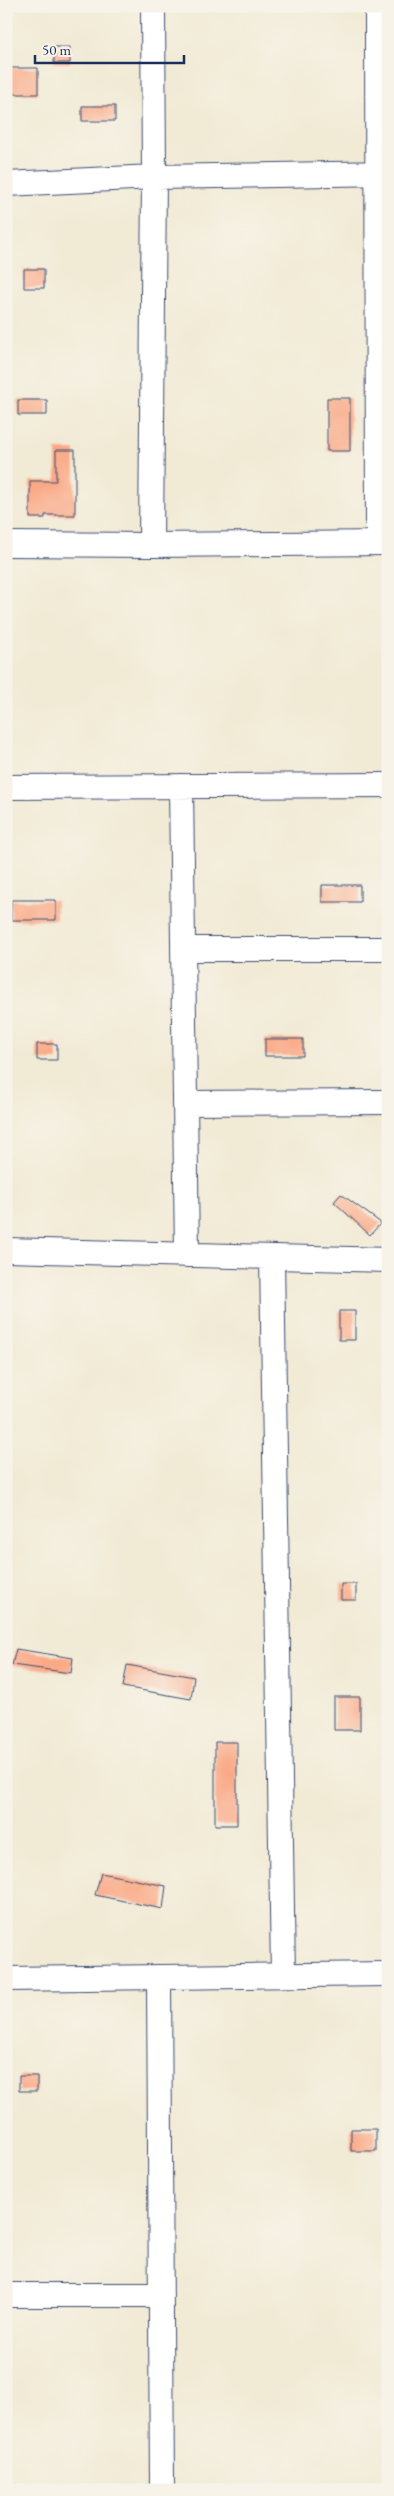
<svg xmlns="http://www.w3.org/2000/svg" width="394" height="2496" viewBox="0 0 394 2496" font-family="'EB Garamond',serif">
  <rect width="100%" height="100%" fill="#f7f3e8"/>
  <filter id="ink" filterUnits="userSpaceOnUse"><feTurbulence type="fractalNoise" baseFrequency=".02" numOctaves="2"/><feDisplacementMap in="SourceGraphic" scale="10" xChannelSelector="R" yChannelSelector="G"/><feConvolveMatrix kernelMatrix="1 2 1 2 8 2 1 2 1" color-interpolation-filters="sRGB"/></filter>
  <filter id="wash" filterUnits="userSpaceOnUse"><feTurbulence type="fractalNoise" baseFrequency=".0096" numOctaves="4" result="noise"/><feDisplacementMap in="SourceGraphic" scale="20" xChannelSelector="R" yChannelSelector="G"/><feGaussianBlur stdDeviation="1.12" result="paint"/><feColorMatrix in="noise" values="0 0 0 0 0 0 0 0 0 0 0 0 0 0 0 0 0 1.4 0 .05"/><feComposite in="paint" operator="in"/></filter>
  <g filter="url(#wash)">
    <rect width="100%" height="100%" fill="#f1ead5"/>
    <g id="blocks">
      <!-- building -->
      <path fill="#faa885" d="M54,47H70V63H54Z
        M9,68H38V94H9Z
        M82,106H115V121H82Z
        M24,269H44V288H24Z
        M327,398H350V451H327Z
        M18,400H47V415H18Z
        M56,450H75V515H45V518H30V481H56Z
        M322,885H360V902H322Z
        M11,900H56V920H11Z
        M265,1039H303V1056H265Z
        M37,1044H57V1060H37Z
        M341,1194L381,1223L370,1235L334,1202Z
        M339,1311H355V1340H339Z
        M341,1584H356V1600H341Z
        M16,1649L73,1658L71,1673L12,1665Z
        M127,1665L194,1677L191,1699L123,1687Z
        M334,1697H360V1730H334Z
        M215,1742H237V1825H215Z
        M101,1873L166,1886L163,1909L95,1895Z
        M19,2076H37V2091H19Z
        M351,2129H376V2151H351Z"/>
    </g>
  </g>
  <g filter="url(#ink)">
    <use href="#blocks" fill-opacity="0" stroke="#3b4b70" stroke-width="1"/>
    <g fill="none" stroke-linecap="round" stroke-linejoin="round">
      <defs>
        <path id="minor" d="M377,6L378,543
          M6,184L154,177L388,173
          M6,544L151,545L388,543
          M151,545L154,177L153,6
          M181,786L187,1255
          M6,787L388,785
          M183,949H388
          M185,1103L388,1102
          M6,1250L388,1260
          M272,1257L283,1975
          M159,1977L162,2490
          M6,1979L388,1974
          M6,2295H161"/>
      </defs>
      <!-- minor casing -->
      <use href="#minor" stroke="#3b4b70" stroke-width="26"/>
      <!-- minor -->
      <use href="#minor" stroke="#fff" stroke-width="24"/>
    </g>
  </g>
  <!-- margin -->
  <rect width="394" height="2496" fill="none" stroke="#f7f3e8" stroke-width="25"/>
  <!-- scale -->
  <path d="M35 55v8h149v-8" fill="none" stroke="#1b2f5e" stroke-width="2.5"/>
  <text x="42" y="55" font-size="15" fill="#1b2f5e" stroke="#f7f3e8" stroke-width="4" paint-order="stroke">50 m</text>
</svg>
